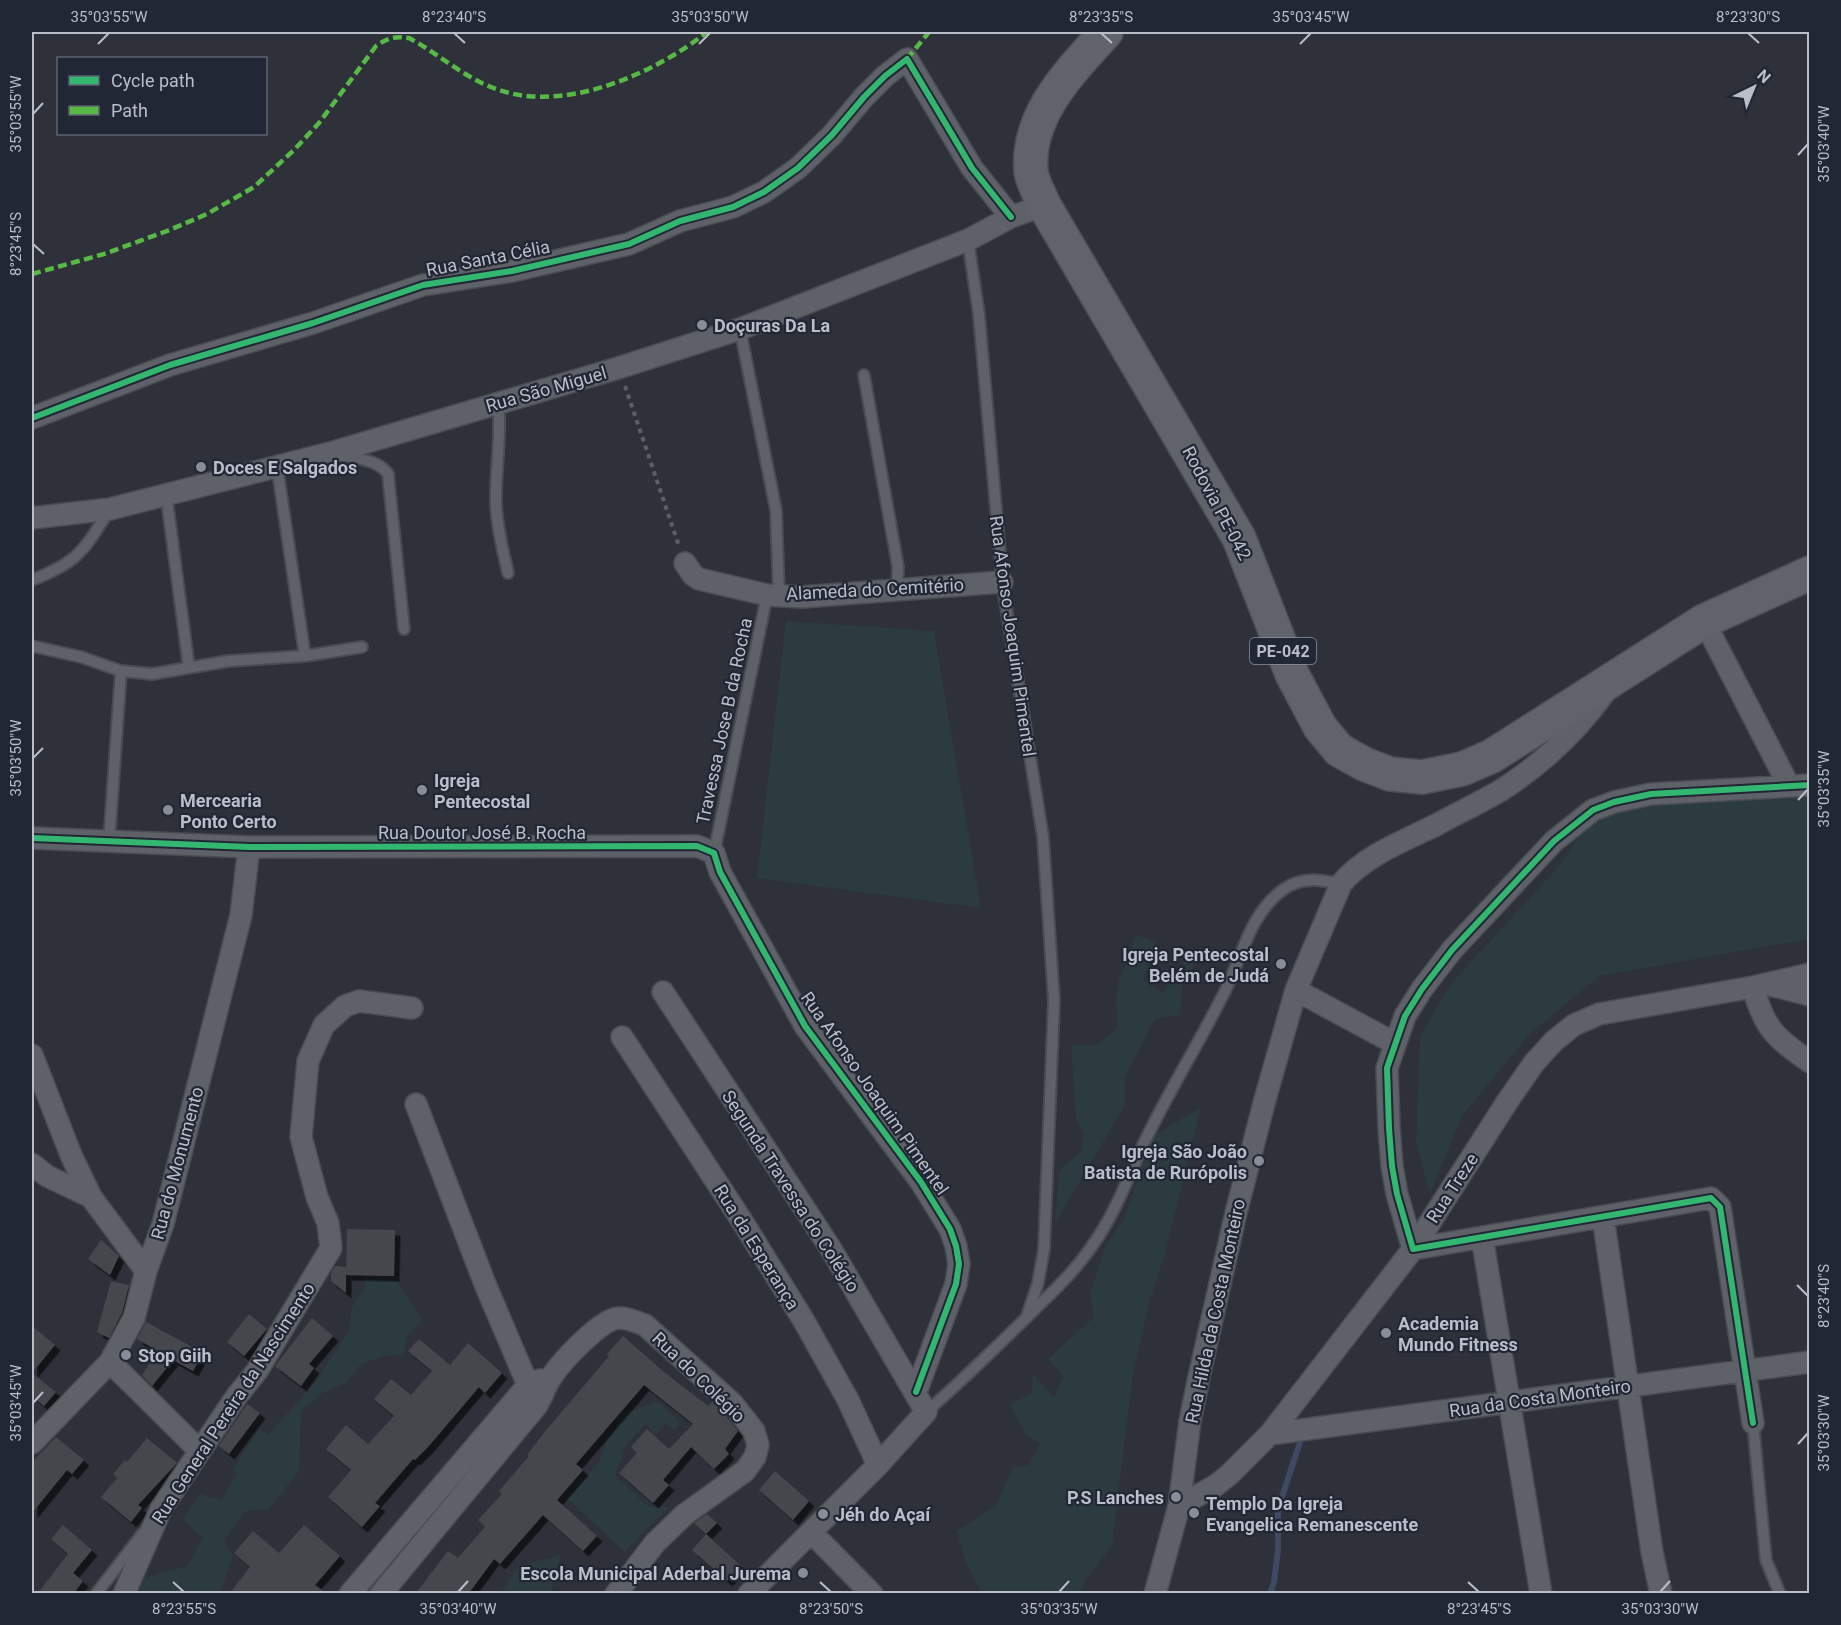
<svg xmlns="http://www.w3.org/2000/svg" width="1841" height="1625" viewBox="0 0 1841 1625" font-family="Roboto,sans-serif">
  <defs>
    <filter id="shadow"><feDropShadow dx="5.5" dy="5.5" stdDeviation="0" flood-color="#0009"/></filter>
  </defs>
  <rect width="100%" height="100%" fill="#2e3139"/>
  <!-- green -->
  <path fill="#2c3b3f" d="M786,621L934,631L981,908L757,878Z
    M1809,786V939L1599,976L1530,1034L1462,1116L1430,1193L1416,1143L1420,1037L1449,986L1559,866L1597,808Z
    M1136,935L1157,942L1143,980L1163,993L1189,955H1202L1183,981L1180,1015L1155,1019L1125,1077V1105L1055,1223L1059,1171L1081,1151L1084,1133L1076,1120L1071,1045H1097L1118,1027L1116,1001L1119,981Z
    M1201,1107L1165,1253L1150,1300L1133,1374L1112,1545L1082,1586L1080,1593H981L965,1560L957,1531L996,1505L1013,1467L1029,1465L1040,1444L1026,1434L1010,1405L1032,1393L1033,1375L1054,1397L1064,1376L1048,1359L1094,1317L1090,1294L1105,1246L1124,1219L1152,1137Z
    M362,1275L395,1276L400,1287L423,1320L408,1334L403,1355L385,1356L362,1363L345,1383L322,1393L301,1411L299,1471L269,1509L245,1511L224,1541L233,1556L220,1593L138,1594L144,1578L187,1566L203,1538L182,1519L200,1494L221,1500L237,1474L232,1470L259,1429L268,1435L316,1381L349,1331L352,1307L366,1287Z
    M658,1401L680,1422L675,1431L666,1424L655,1436L646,1423L627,1444L615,1475L649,1507H669L625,1552L567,1498L599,1462L607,1441L623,1414Z
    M561,1555L551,1593H500L519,1566Z"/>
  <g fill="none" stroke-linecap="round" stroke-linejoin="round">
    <!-- stream -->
    <path stroke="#3f4a62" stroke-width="6" d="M1270,1594L1274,1582L1278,1550V1509L1301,1439"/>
  </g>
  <!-- building -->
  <path fill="#45474e" filter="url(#shadow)" d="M347,1229L395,1230L394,1276L346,1275Z
    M101,1240L119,1256L110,1275L88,1259Z
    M335,1266L346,1267V1293L331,1281V1272Z
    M111,1281L129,1285L122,1313L109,1338L97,1332Z
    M249,1314L267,1329L244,1356L227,1342Z
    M312,1318L333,1336L309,1364L314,1368L301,1386L275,1366Z
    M146,1322L203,1353L193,1371L173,1360L152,1386L142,1375L158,1351L137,1339Z
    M32,1326L55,1345L32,1373L56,1392L44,1406L32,1396Z
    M623,1336L664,1372L708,1406L712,1402L723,1412L738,1431L725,1449L729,1454L714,1469L691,1447L663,1480L669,1485L653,1503L619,1473L637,1453L631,1447L647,1429L669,1449L693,1424L644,1385L576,1464L583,1470L557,1500L597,1536L583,1551L543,1515L500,1564L494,1559L469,1593H416L448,1551L458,1558L485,1527L478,1520L502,1494L499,1491L529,1456L527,1455L543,1434L609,1356L607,1354Z
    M419,1339L450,1365L468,1343L502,1373L485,1393L479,1387L428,1447L415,1460L413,1459L375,1503L380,1506L362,1527L328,1497L351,1470L326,1449L346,1425L368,1444L394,1416L374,1399L391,1379L411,1395L432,1371L408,1351Z
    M247,1404L260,1413L229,1454L219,1446Z
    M56,1437L84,1460L72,1474L67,1470L32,1513V1462Z
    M147,1438L177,1463L138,1505L142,1508L131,1522L101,1497L117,1478L113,1474L125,1460L127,1462Z
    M775,1471L809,1501L793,1520L759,1490Z
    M707,1514L717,1523L706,1534L694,1523Z
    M63,1525L92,1550L73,1573L83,1581L74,1593H38L68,1554L51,1539Z
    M304,1525L340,1556L315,1585L326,1593H230L250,1567L234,1553L253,1531L279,1553Z
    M706,1534L741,1566L727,1581L692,1550Z"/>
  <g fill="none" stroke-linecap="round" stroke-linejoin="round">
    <defs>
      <path id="service" d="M968,240L979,315L1003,588L1043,837L1054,1000L1044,1249L1038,1283L1027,1316
        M740,329L776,510L779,596
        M864,375L898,567L897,589
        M498,402C502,436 495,470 496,505C497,528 503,551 508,573
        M339,455C355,459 378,459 388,474L404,629
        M277,466L305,656
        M166,493L189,668
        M32,580C79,562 84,550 110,509
        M32,646L81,657L121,671L152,674L229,661L305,656L362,647
        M109,842L121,671
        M714,853L767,595
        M926,1412C960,1383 992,1351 1025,1319C1049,1295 1073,1274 1092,1246C1115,1214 1127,1180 1143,1145C1168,1092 1200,1042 1226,989C1243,954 1250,913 1284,889C1302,876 1321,880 1341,884
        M1753,1423L1766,1560L1780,1594
        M96,1594L143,1533"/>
      <path id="minor" d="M32,418L170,365L313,323L423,285L512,271L629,244L680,221L733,207L764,192L798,168L832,135L864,97L885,76L907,59L972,168L1011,217
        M32,518L110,509L330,453L618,368L740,329L968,240L1011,217L1044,205
        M685,563L693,575L699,579L767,595L802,597L1002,582
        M1704,621L1789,786
        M32,838L249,847L697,846L714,853L720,872L805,1026L921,1182L950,1229L956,1246L959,1264L956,1284L916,1392
        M1770,985L1810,995
        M1753,987C1764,1028 1775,1038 1810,1062
        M1296,990L1394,1043
        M663,992L831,1249L926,1412L878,1465L749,1594
        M622,1037L742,1221L804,1321L848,1400L878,1465
        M32,1055L71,1155L91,1197L146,1271
        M416,1104L485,1284L528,1385L542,1396
        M32,1164L47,1176L91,1197
        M1603,1217L1652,1552L1661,1594
        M1482,1237L1541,1594
        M110,1362L200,1451
        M1753,1423L1720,1207L1711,1198L1413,1249L1397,1194L1392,1166L1389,1128L1387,1068L1405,1016L1422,989L1452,950L1554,841L1593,810L1614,802L1651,794L1810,785
        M1270,1434L1810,1362
        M32,1443L110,1362L134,1318L146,1271L163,1224L241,915L249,847
        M1179,1506L1215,1486L1230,1474L1270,1434L1413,1249L1507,1102L1534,1063L1554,1041L1574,1025L1599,1014L1753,987L1810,974
        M811,1532L872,1594
        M124,1594L161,1509L236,1397L257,1371L331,1248L328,1223L317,1197L301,1137L308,1061L324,1025L345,1006L359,1001L412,1008
        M350,1594L528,1385L540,1380
        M381,1594L537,1405C542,1396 546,1385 552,1376C562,1361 600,1320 618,1318C627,1317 636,1322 645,1325L732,1403L754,1431L758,1445L755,1457L745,1471L684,1515L655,1543L616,1594
        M1155,1594L1179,1506L1190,1421L1199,1377L1235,1217L1264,1103L1296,990L1341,884C1365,855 1404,841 1438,824C1459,812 1482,802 1503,789C1543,763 1577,731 1605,692"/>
      <path id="primary" d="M1106,32C1072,70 1026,114 1031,171C1032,182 1040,195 1044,205L1239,538L1292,674L1320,727L1339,750L1364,764L1390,774L1422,777L1462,769L1492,756L1704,621L1810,573"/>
    </defs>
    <!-- service casing -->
    <use href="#service" stroke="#4a4c52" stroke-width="14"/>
    <!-- minor casing -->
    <use href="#minor" stroke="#4a4c52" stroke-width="24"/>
    <!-- primary casing -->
    <use href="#primary" stroke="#4b4e56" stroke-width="36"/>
    <!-- path -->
    <path stroke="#5c6065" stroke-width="4" stroke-dasharray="4.5 4.5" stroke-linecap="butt" d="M625,386L679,546"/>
    <!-- service -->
    <use href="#service" stroke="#5e6168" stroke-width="10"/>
    <!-- minor -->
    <use href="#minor" stroke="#5e6168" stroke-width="21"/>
    <!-- primary -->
    <use href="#primary" stroke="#606369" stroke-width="33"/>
    <!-- quiet -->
    <path stroke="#58b947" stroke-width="4.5" stroke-dasharray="9 4.5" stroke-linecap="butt" d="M907,59L929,32
      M32,274L104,254L167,231L207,214L254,187L294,150L319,123L376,46C387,38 395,36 409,38C437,53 461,75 491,87C559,116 653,75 707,32"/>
    <defs>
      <path id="cycleway" d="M32,418L170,365L313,323L423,285L512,271L629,244L680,221L733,207L764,192L798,168L832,135L864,97L885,76L907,59L972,168L1011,217
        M32,838L249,847L697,846L714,853L720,872L805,1026L921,1182L950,1229L956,1246L959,1264L956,1284L916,1392
        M1753,1423L1720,1207L1711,1198L1413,1249L1397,1194L1392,1166L1389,1128L1387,1068L1405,1016L1422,989L1452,950L1554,841L1593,810L1614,802L1651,794L1810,785"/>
    </defs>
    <!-- cycleway casing -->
    <use href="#cycleway" stroke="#212734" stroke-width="10"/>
    <!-- cycleway -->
    <use href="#cycleway" stroke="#33b770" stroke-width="6"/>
  </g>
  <!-- ticks -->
  <path fill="none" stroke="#b9bec9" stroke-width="2" d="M454,33L465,43M1101,33L1112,43M1748,33L1759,43M98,44L109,33M699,44L710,33M1300,44L1311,33M33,114L43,103M1798,155L1808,144M33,244L44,254M33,758L43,748M1798,800L1808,789M1797,1285L1808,1296M33,1403L43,1392M1798,1444L1808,1433M173,1582L184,1592M820,1582L831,1592M1468,1582L1479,1592M458,1592L468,1581M1059,1592L1069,1581M1660,1592L1670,1581"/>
  <!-- markers -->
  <g fill="#888d97" stroke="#212734" stroke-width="2">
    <circle cx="702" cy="325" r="6"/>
    <circle cx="201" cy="467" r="6"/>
    <circle cx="422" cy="790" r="6"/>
    <circle cx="168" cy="810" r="6"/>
    <circle cx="1281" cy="964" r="6"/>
    <circle cx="1259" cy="1161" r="6"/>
    <circle cx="1386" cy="1333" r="6"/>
    <circle cx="126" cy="1355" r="6"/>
    <circle cx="1176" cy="1497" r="6"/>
    <circle cx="1194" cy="1513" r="6"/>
    <circle cx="823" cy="1514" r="6"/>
    <circle cx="803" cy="1573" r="6"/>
  </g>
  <g text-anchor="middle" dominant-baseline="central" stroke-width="4.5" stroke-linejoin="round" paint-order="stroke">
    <!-- shield labels -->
    <rect fill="#212734" stroke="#8b919c" stroke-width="1.5" x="1250" y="638" width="66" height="26" rx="4.5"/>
    <g font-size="16" font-weight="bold" fill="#b9bec9">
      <text x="1283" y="651">PE-042</text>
    </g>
    <!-- street labels -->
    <g font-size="18" fill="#b9bec9" stroke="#212734">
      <text transform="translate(488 258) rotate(-11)">Rua Santa Célia</text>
      <text transform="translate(546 389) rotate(-16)">Rua São Miguel</text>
      <text transform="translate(1217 503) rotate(62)">Rodovia PE-042</text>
      <text transform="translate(875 589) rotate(-3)">Alameda do Cemitério</text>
      <text transform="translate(1013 636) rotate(82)">Rua Afonso Joaquim Pimentel</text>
      <text transform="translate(724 721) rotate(-78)">Travessa Jose B da Rocha</text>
      <text x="482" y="832">Rua Doutor José B. Rocha</text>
      <text transform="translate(875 1093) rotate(55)">Rua Afonso Joaquim Pimentel</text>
      <text transform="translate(177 1163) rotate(-75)">Rua do Monumento</text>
      <text transform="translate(1452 1188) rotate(-57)">Rua Treze</text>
      <text transform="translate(791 1191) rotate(57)">Segunda Travessa do Colégio</text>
      <text transform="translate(757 1247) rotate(58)">Rua da Esperança</text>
      <text transform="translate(1215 1311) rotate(-78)">Rua Hilda da Costa Monteiro</text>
      <text transform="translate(699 1377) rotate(44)">Rua do Colégio</text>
      <text transform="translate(1540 1398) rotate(-8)">Rua da Costa Monteiro</text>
      <text transform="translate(233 1403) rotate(-57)">Rua General Pereira da Nascimento</text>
    </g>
    <!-- poi labels -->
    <g font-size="18" font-weight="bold" fill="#b9bec9" stroke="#212734" text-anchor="start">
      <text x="714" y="325">Doçuras Da La</text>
      <text x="213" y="467">Doces E Salgados</text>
      <text x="434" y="780">Igreja<tspan x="434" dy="21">Pentecostal</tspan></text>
      <text x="180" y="800">Mercearia<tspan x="180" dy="21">Ponto Certo</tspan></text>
      <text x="1269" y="954" text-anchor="end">Igreja Pentecostal<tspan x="1269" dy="21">Belém de Judá</tspan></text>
      <text x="1247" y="1151" text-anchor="end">Igreja São João<tspan x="1247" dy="21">Batista de Rurópolis</tspan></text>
      <text x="1398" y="1323">Academia<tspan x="1398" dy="21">Mundo Fitness</tspan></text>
      <text x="138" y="1355">Stop Giih</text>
      <text x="1164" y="1497" text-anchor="end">P.S Lanches</text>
      <text x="1206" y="1503">Templo Da Igreja<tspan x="1206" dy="21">Evangelica Remanescente</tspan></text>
      <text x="835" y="1514">Jéh do Açaí</text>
      <text x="791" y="1573" text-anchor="end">Escola Municipal Aderbal Jurema</text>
    </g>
  </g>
  <!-- border -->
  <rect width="1841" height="1625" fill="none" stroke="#212734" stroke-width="66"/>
  <!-- legend -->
  <rect x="57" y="57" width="210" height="78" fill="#212734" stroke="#5e6370" stroke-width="1.5"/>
  <rect x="69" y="76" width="30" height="9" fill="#33b770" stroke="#5e6370" stroke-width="1.5"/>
  <text x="111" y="87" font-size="18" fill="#b9bec9">Cycle path</text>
  <rect x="69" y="106" width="30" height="9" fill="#58b947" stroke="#5e6370" stroke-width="1.5"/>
  <text x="111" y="117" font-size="18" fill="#b9bec9">Path</text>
  <!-- north arrow -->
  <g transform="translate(1754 87) rotate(43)" stroke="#212734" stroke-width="4.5" paint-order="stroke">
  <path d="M0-4.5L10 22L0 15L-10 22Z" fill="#b9bec9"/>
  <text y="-9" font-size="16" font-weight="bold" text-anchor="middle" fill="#b9bec9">N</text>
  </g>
  <rect x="33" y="33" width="1775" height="1559" fill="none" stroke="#b9bec9" stroke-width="2"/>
  <g font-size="15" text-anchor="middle" fill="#b9bec9">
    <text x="109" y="22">35°03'55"W</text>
    <text x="454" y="22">8°23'40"S</text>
    <text x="710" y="22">35°03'50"W</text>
    <text x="1101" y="22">8°23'35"S</text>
    <text x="1311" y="22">35°03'45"W</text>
    <text x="1748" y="22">8°23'30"S</text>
    <text transform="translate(16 114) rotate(-90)" y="5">35°03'55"W</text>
    <text transform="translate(1824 144) rotate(-90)" y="5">35°03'40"W</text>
    <text transform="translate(16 244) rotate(-90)" y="5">8°23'45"S</text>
    <text transform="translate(16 758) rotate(-90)" y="5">35°03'50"W</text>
    <text transform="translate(1824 789) rotate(-90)" y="5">35°03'35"W</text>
    <text transform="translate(1824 1296) rotate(-90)" y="5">8°23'40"S</text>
    <text transform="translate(16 1403) rotate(-90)" y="5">35°03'45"W</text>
    <text transform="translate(1824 1433) rotate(-90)" y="5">35°03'30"W</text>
    <text x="184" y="1614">8°23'55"S</text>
    <text x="458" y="1614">35°03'40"W</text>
    <text x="831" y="1614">8°23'50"S</text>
    <text x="1059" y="1614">35°03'35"W</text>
    <text x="1479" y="1614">8°23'45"S</text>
    <text x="1660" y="1614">35°03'30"W</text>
  </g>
</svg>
